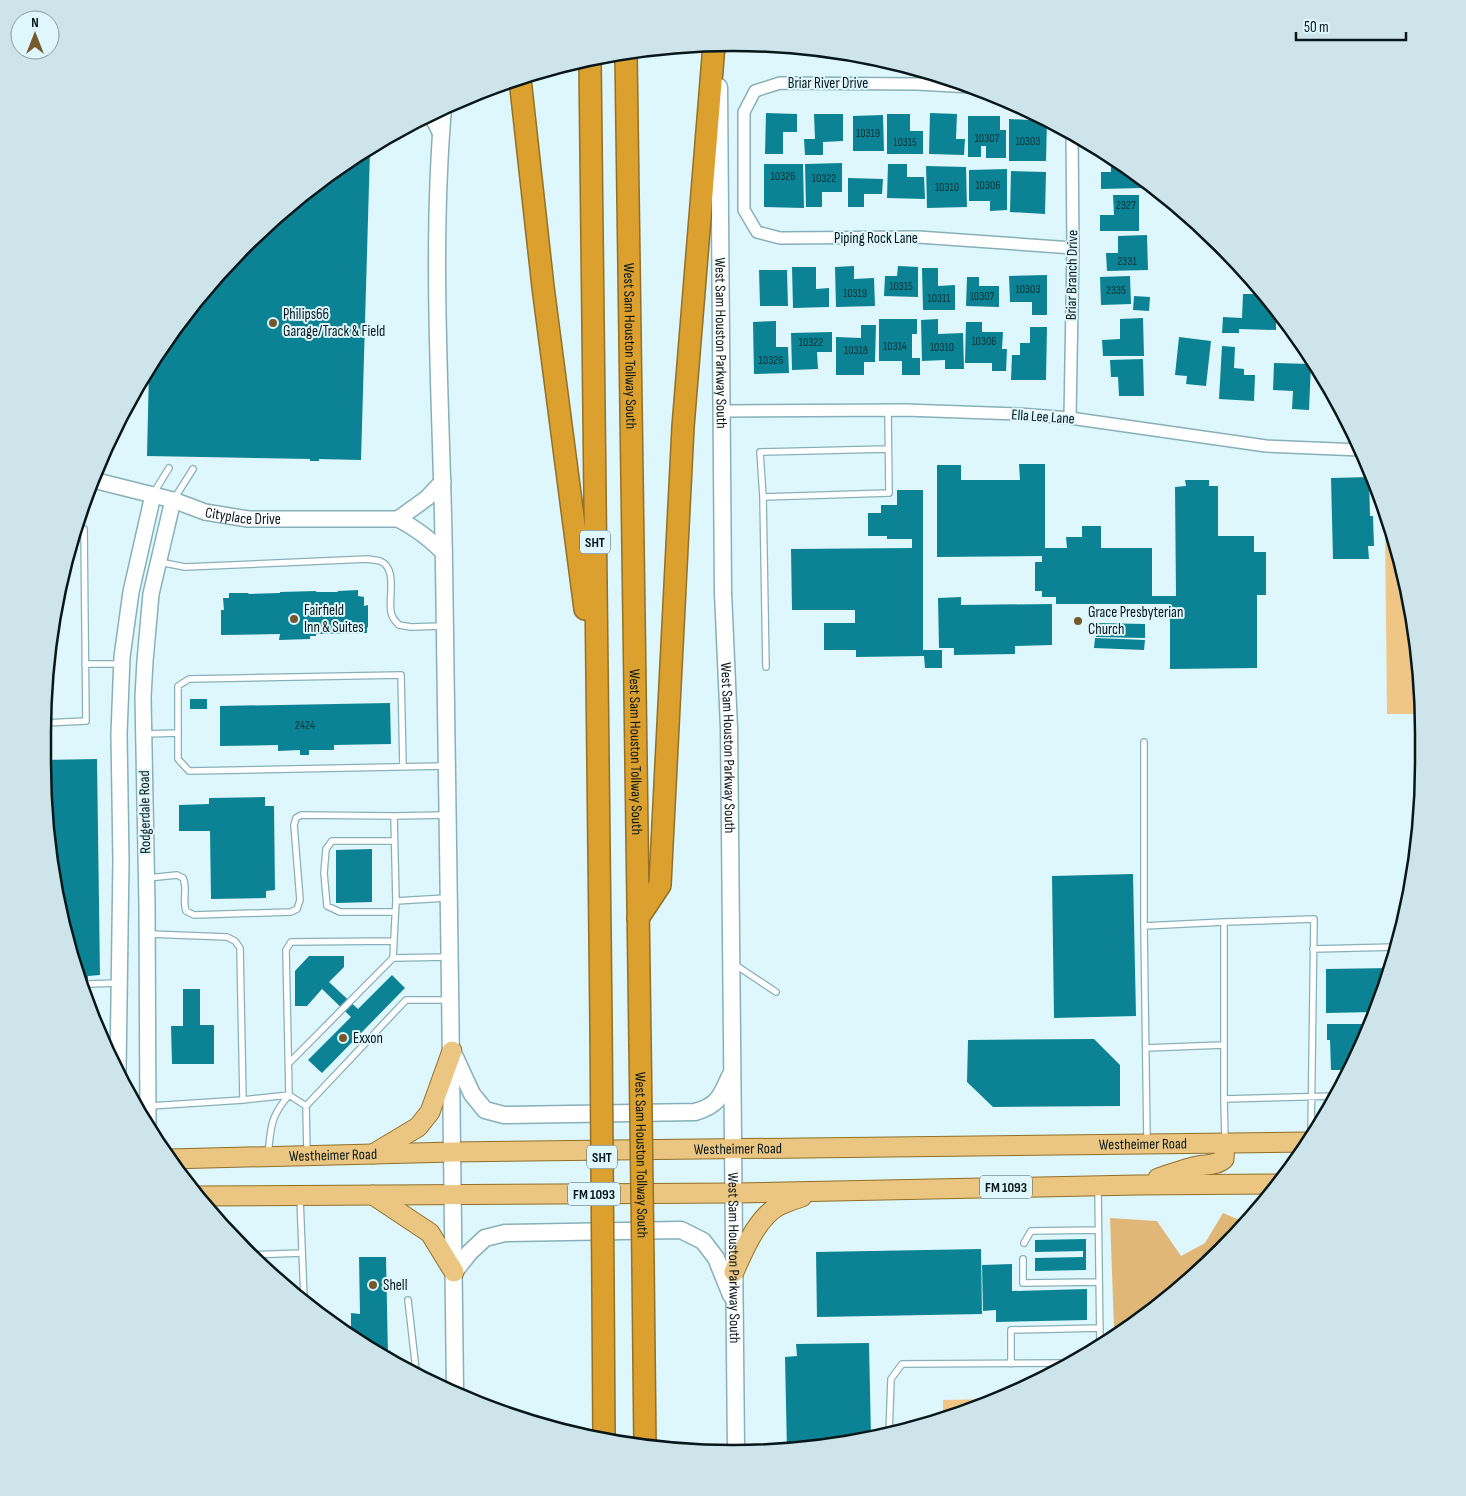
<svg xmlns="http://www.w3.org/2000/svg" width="1466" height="1496" viewBox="0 0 1466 1496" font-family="'Sofia Sans Condensed',sans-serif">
  <rect width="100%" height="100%" fill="#def7fc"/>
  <!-- green -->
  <path fill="#efc685" d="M1385,515L1400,555L1422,688L1421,714H1387Z
    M995,1399L943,1418V1400Z"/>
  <!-- forest -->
  <path fill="#e1b777" d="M1223,1213L1247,1223L1154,1311L1122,1330L1114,1327L1110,1218L1157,1221L1181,1256L1205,1243Z"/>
  <!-- building -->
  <path fill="#0c8394" d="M749,46L784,47V51H749Z
    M766,113L797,114V132H783V154H765Z
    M930,113L957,114L956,139H965L964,155L929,154Z
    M814,114H843V141L823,142V155H805L804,139H815Z
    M887,114H910V131H923V154H887Z
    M883,115L884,151H853V116Z
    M968,116H1000V130H1006V158H986V146H981V157H968Z
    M1009,119L1047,121L1046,161H1009Z
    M370,150L361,460L319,459V461H310V459L147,456L149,369L214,278L313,185Z
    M1111,159L1143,181V188L1101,189V172H1111Z
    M842,163V192H822V207H806L805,164Z
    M764,164H803L804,208L764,207Z
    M888,164H907V177H924L925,199L887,198Z
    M926,166L966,167L967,207L927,208Z
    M1007,169V210L990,211V201H969V170Z
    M1011,171L1046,172L1045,214L1010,212Z
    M848,178L883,179L882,194H864V207H848Z
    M1113,195H1139V231H1100V215H1114Z
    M1147,235L1148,270L1107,271L1106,253H1118V236Z
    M854,266V279L874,278L875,306L836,307L835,267Z
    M898,266L918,267V297L884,296L885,276H897Z
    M792,267H816V289L829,288V307L793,308Z
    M922,268H938V286L955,285V310H923Z
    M759,270H787L788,306H760Z
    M1047,275V315H1032V302H1010L1009,276Z
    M1130,276L1131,304L1101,305L1100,277Z
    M967,277H979V286H999V307L966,306Z
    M1243,294H1264L1276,308V330L1239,329V333H1222L1223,317L1242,318Z
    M1134,296L1150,297L1149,311L1133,310Z
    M1143,318L1144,356H1103L1102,340L1120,339V319Z
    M879,319H917V334H912V358H920V375H902V361H879Z
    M938,319V334L963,333L964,369H945V360L922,361L921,320Z
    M776,321V347H788L789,373L754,374L753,322Z
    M966,322H982V332H1003L1002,349H1007L1006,371H992V363H965Z
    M861,325H876L875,362H864V375H836V337L861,338Z
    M1030,327H1047L1046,380H1011L1012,355H1020V343H1030Z
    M832,332V352H817L818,369L792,370L791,333Z
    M1179,337L1211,341L1206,386L1186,384L1187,376L1175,375Z
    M1222,346L1235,347L1234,368L1244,369V375H1255L1254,401L1219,399Z
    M1143,359L1144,396H1119L1118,377H1111L1110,360Z
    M1274,363L1311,364L1309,410L1292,409L1293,391L1273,390Z
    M1019,464H1045V548H1067L1066,537H1082V526H1101V548H1152V596H1176L1175,487L1186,486L1185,480H1209V486H1218V536H1254V552H1266V595H1257V668L1170,669V604H1056V597H1042V591H1035V562H1042V556L937,557V465H961V480H1020Z
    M1369,477L1370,516H1373L1374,546H1368L1369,559H1333L1331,478Z
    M897,490H923V650H942V668H925L924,656L856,657V650H824V623H855V610H792L791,549L912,548V539H887V536H868V513H881V505H897Z
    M358,590V596L364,597V606L368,605V627L367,628V633L316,634V636H310V639L279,640L280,634L221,635V610H224L223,598H229V593H248L249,594L280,593V592L316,591V592H338V591Z
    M961,597V605L1052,604V645L1015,646V654L954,655V648H939L938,598Z
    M1096,623L1145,624V638L1096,637Z
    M1095,638L1145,640L1144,650L1094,648Z
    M190,699H207V709H190Z
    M390,703L391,744L334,745V750H309V755H300V750L278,751V745L220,746V706Z
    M97,759L100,975L88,976V1003L56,898L50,843V805H47L43,763V760Z
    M265,797V806H274L275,890L266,891V898L211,899L210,831H179V805L209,804V798Z
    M372,849V902L336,903V850Z
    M1133,874L1136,1016L1054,1018L1052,876Z
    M309,956H344V967L329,982L358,1009L392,975L405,988L322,1073L308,1060L351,1017L322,989L307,1006H295V971Z
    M1391,968L1387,985L1374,1012L1326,1013V969Z
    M183,989H200V1025H214V1064H172L171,1026H183Z
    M1327,1024H1369L1349,1070H1331L1330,1040H1327Z
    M1094,1039L1120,1065V1106L993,1107L967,1082L968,1040Z
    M1086,1239V1270L1035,1271V1258L1083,1257V1251L1035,1252V1240Z
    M981,1249L982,1314L817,1317L816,1252Z
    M359,1257H386L388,1356L361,1343L360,1332H351V1313L360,1314Z
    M1012,1264V1291L1087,1289V1320L996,1322V1310L983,1311L982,1265Z
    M869,1343L871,1437L787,1451L785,1357L797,1356L796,1344Z"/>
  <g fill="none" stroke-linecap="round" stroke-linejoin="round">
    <defs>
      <path id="service" d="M153,494L169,468
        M763,497L760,452L888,449
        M174,499L193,469
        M159,562L185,567L368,559C372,560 377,560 380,561C398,568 388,598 391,612C392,618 395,621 399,625L411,627L443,626
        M85,664H121
        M766,667L763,497L889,493L888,410
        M44,723L86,721L84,529H75
        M178,733V686L189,679L401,675L403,766
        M146,734L178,733V759L189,771L445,766
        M1144,742V926
        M394,841H332L326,849L324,873L327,906L340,912H395
        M148,878L177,875L183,878C188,889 182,900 186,911L194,915L291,912L297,909L300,900L294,825L296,818L301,815L394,816
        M446,898L396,901L393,958L449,957
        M396,901L394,816L447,815
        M1224,922L1314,919L1311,1136
        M149,934L227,937L235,941L240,948L243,1100L150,1106
        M1313,949L1396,947
        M734,964L776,992
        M88,984L118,983
        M1146,1048L1223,1045
        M289,1063L393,958
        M243,1100L289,1095L306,1106L307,1153
        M306,1106L406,1000H448
        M1147,1140L1144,926L1224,922V1099
        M1225,1141L1224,1099L1337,1096
        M268,1155C271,1127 270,1117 289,1095L286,950L291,942L394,941
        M1098,1189L1100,1344
        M300,1198L304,1299
        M1024,1243L1031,1231L1097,1230
        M249,1255L302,1253
        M1023,1259V1283L1098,1282
        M408,1300L416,1370
        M1011,1364V1330L1100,1328
        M889,1434L891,1379L902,1364L1070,1363"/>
      <path id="minor" d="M972,87L917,84L780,83L755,91L744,112V210L757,232L780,238L918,237L1073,248
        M723,411L905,410L1019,414L1070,418L1266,446L1361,450
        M1070,418L1073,248L1072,132"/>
      <g id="tertiary">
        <path d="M429,113L435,122L441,134"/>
        <path id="s1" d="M93,480L173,500L205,512L248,519H398C416,528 430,539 444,553"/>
        <path d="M398,519L427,498L443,481"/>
        <path d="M118,1071L121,860L119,734L122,657L131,592L153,495"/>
        <path d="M148,1126L147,905L143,697L145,661L151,594L173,500"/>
      </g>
      <g id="secondary">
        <path id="s2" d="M719,87L723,593L729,728L736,1451"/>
        <path d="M443,108C430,260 442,413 444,565C448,840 452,1114 455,1389"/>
        <path d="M455,1057L472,1094L485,1110L504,1115L695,1112C717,1106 721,1097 730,1076"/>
        <path d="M454,1272L470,1252L485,1238L505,1233L681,1230L703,1241L716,1258L731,1295"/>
      </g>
      <g id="primary">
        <path d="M373,1154L418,1127L430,1112L452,1051"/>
        <path id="s3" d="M169,1159L453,1152L1307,1142"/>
        <path d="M1158,1178C1171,1174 1184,1169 1197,1166C1207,1164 1216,1166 1224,1159L1225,1143"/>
        <path d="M373,1195L430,1233L454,1272"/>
        <path d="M199,1196L734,1193L1137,1185L1277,1184"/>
        <path d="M734,1272C744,1250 757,1217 780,1205C787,1202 795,1199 802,1197"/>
      </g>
      <g id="motorway">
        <path id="s4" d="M626,54L640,1043"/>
        <path d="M590,60L601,1024"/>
        <path d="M520,79L543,287L585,609"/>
        <path d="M638,918L660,885L683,427L714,45"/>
        <path d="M643,1264L645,1448"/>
        <path d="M603,1289L604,1439"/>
      </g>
    </defs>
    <!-- service casing -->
    <use href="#service" stroke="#87b0b9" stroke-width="8"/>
    <!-- minor casing -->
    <use href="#minor" stroke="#87b0b9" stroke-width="14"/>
    <!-- tertiary casing -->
    <use href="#tertiary" stroke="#87b0b9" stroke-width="18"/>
    <!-- secondary casing -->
    <use href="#secondary" stroke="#87b0b9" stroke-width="19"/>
    <!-- primary casing -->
    <use href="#primary" stroke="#917028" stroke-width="21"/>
    <!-- motorway casing -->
    <use href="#motorway" stroke="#917028" stroke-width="24"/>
    <!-- service -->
    <use href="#service" stroke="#fff" stroke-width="5.5"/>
    <!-- minor -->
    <use href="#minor" stroke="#fff" stroke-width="11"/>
    <!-- tertiary -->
    <use href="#tertiary" stroke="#fff" stroke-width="15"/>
    <!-- secondary -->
    <use href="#secondary" stroke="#fff" stroke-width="16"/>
    <!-- primary -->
    <use href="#primary" stroke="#eac682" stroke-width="19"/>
    <!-- motorway -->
    <use href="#motorway" stroke="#dca02f" stroke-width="21"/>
    <defs>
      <g id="motorway-bridge">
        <path d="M601,1024L603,1289"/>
        <path id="s5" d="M640,1043L643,1264"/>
      </g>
    </defs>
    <!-- motorway-bridge casing -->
    <use href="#motorway-bridge" stroke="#917028" stroke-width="24" stroke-linecap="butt"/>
    <!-- motorway-bridge -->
    <use href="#motorway-bridge" stroke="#dca02f" stroke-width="21"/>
  </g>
  <!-- markers -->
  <g fill="#75592c" stroke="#def7fc" stroke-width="2">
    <circle cx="273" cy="323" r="5"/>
    <circle cx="294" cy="619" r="5"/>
    <circle cx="1078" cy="621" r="5"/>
    <circle cx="343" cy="1038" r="5"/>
    <circle cx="373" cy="1285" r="5"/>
  </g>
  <g text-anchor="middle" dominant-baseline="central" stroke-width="4" stroke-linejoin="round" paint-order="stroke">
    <!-- number labels -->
    <g font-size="12" fill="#083238">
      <text x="868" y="133">10319</text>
      <text x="987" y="138">10307</text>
      <text x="1028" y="141">10303</text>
      <text x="905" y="142">10315</text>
      <text x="783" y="176">10326</text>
      <text x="824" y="178">10322</text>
      <text x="988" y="185">10306</text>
      <text x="947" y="187">10310</text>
      <text x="1126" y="205">2327</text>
      <text x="1127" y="261">2331</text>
      <text x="901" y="286">10315</text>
      <text x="1028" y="289">10303</text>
      <text x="1116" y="290">2335</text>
      <text x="855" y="293">10319</text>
      <text x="982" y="296">10307</text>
      <text x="939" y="298">10311</text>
      <text x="984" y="341">10306</text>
      <text x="811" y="342">10322</text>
      <text x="895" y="346">10314</text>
      <text x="942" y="347">10310</text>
      <text x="856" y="350">10318</text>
      <text x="771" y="360">10326</text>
      <text x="305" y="725">2424</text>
    </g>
    <!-- shield labels -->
    <g fill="#def7fc" stroke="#485a5e" stroke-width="1">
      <rect x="580" y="530.5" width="30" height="23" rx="4"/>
      <rect x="587" y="1145.5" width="30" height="23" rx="4"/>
      <rect x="980" y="1175.5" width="52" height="23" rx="4"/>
      <rect x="568" y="1182.5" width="52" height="23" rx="4"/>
    </g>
    <g font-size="14" font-weight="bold" fill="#07171a">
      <text x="595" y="542">SHT</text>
      <text x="602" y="1157">SHT</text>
      <text x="1006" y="1187">FM 1093</text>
      <text x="594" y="1194">FM 1093</text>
    </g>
    <!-- street labels -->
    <g font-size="15" fill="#07171a" stroke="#def7fc">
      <text x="828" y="83">Briar River Drive</text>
      <text x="876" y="238">Piping Rock Lane</text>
      <text transform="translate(1072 275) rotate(-89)">Briar Branch Drive</text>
      <text stroke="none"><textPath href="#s2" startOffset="256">West Sam Houston Parkway South</textPath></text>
      <text stroke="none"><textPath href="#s4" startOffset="292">West Sam Houston Tollway South</textPath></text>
      <text transform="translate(1043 417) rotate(4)">Ella Lee Lane</text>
      <text stroke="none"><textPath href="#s1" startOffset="155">Cityplace Drive</textPath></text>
      <text stroke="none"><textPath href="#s2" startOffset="661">West Sam Houston Parkway South</textPath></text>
      <text stroke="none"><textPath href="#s4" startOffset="698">West Sam Houston Tollway South</textPath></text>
      <text transform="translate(145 812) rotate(-91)">Rodgerdale Road</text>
      <text stroke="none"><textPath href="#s3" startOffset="974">Westheimer Road</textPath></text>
      <text stroke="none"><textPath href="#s3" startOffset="569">Westheimer Road</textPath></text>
      <text stroke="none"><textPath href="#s3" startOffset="164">Westheimer Road</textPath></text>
      <text stroke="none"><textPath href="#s5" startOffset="112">West Sam Houston Tollway South</textPath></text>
      <text stroke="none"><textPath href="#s2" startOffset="1171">West Sam Houston Parkway South</textPath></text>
    </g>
    <!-- poi labels -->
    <g font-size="15" fill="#07171a" stroke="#def7fc" text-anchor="start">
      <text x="283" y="314">Philips66<tspan x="283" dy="17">Garage/Track &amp; Field</tspan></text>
      <text x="304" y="610">Fairfield<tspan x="304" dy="17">Inn &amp; Suites</tspan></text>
      <text x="1088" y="612">Grace Presbyterian<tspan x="1088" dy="17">Church</tspan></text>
      <text x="353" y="1038">Exxon</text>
      <text x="383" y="1285">Shell</text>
    </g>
  </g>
  <!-- crop -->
  <path d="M0 0H1466V1496H0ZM733 51H733A682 682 0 0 1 1415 733V763A682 682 0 0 1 733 1445H733A682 682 0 0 1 51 763V733A682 682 0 0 1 733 51Z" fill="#cde5ea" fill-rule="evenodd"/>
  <path fill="none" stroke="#07171a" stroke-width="2.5" d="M733 51H733A682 682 0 0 1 1415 733V763A682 682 0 0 1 733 1445H733A682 682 0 0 1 51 763V733A682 682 0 0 1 733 51Z"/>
  <!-- north arrow -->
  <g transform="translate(35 35)"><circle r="24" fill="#def7fc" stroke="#889da2"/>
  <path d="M0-4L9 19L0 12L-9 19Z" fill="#75592c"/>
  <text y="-8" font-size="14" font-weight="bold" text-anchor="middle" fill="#07171a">N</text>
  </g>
  <!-- scale -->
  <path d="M1296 32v8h110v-8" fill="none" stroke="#07171a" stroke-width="2.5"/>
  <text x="1304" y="32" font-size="15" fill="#07171a" stroke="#def7fc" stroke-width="4" paint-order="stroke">50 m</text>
</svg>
